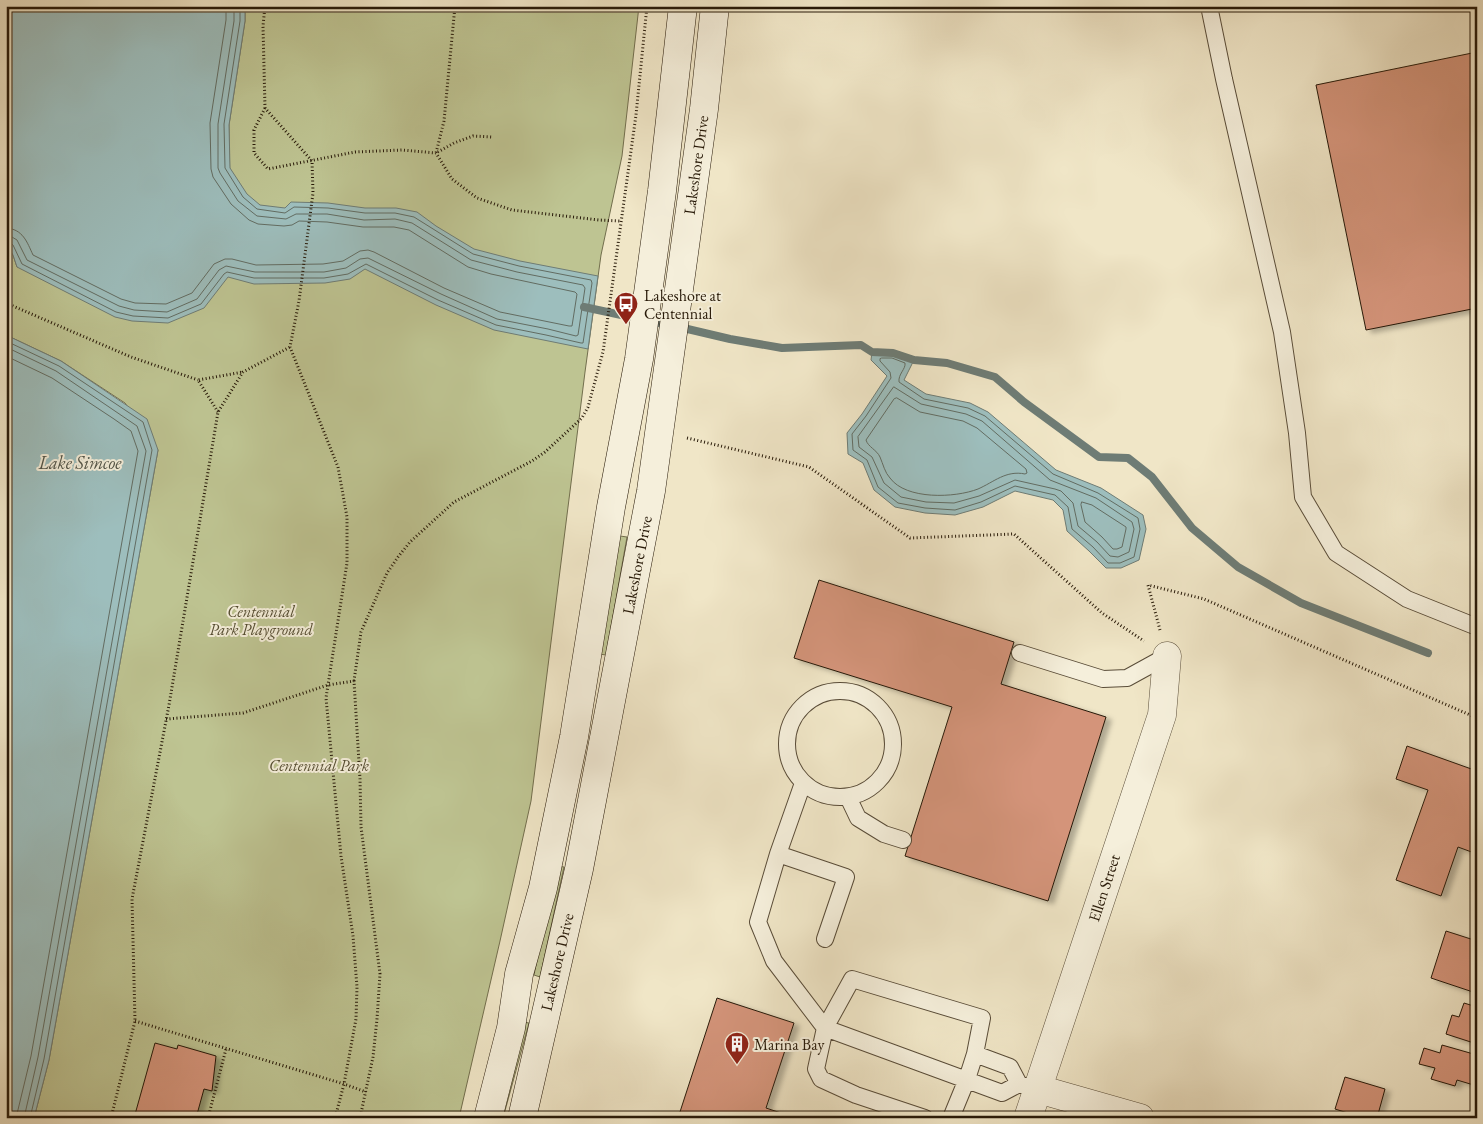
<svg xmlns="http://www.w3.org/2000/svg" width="1483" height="1124" viewBox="0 0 1483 1124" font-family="'EB Garamond',serif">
  <defs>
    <filter id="shadow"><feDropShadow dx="5.5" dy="3" stdDeviation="2.5" flood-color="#0004"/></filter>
  </defs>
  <rect width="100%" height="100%" fill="#f0e6c7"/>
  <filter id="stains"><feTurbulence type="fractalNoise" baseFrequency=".004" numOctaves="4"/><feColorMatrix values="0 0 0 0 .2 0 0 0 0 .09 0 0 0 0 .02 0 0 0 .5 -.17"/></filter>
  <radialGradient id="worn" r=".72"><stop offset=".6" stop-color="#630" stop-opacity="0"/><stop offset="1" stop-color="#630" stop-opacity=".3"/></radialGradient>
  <!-- green -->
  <path fill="#bec492" stroke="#726e4d" d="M245,6H639L622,156L601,255L585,372L531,801L500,941L459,1118H34L49,1060L158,450L125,403L61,361L6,335V243L13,255L17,267L230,198L229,125L245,21Z
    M620,536L627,537L606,655L599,654Z
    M556,866L564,867L540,977L534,975Z
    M523,1022L529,1023L503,1118H498Z"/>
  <!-- water -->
  <path fill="#9dbebd" stroke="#6e7c75" d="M6,6H245V21L229,125L230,168L247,194L260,205L285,208L291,202L328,203L365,208H396L417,212L436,226L474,249L520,261L598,276L588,349L494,330L436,305L365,269L350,279L325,283L254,284L228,277L204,308L168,323L132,321L115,317L17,267L13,255L6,243Z
    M6,335L61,361L147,419L158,450L49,1060L34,1118H6Z
    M872,352L893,353L914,360L904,380L926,394L970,403L988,412L1056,470L1101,488L1143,515L1146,529L1139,560L1121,568H1106L1089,551L1067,531L1063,510L1053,500L1015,491L983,507L955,515L925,513L895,507L874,490L863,463L848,454L847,433L862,414L887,376L871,360Z"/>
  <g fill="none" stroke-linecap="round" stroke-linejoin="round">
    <!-- shore -->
    <path stroke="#626c62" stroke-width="1" d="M6,228C23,229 27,242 33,255L121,299L135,303L166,304L192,293L214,264L225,259H232L256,265L323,264L343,261L360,251L368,250L374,252L444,288L500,312L569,326H572L577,294L575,292L491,274L468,267L409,230L394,227H363L327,222L299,221L292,225L284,226L258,224L249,220L231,204L213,177L211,169L210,123L226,20V6
      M6,236L12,237L17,240L27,260L119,306L134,310L167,312L197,299L219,270L226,266L255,272H324L346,268L360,259L368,258L441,294L497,319L548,329L576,336L578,335L585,288L583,285L517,272L471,260L412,223L395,219L364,220L327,214H296L286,219L257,216L238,201L220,173L218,168V124L234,21V6
      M6,242H10L13,245L22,264L116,312L133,316L168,318L201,304L224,274L227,272L254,278H324L348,274L366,264L438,300L496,325L546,335L581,343H583L592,283L591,280L519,266L473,254L414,217L395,213H365L328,208L294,207L285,213L257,209L243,197L225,168L224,124L240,21V6
      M6,341L59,366L143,422L152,450L44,1059L30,1118
      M6,347L56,371L137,426L146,451L38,1057L24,1118
      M6,356L52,378L114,419L131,431L138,451L31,1056L16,1118
      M882,358H892L905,363C906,369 898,374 899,382L924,399L968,408L985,416L1053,474L1098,493L1138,518L1140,529L1134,557L1120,563H1108L1093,547L1072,529L1068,507L1055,495L1015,486L981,502L955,510L925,508L898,503L878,487L867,460L853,450L852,434L866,416L891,378L890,372L880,361V359Z
      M894,387L921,404L966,414L982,421L1050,480L1096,498L1132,522L1134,529L1129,552L1118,557L1110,556L1097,542L1078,526L1073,503L1061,491L1055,489L1015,480L979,496L954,503L926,502L901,497L884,483L872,457L859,447L858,437Z
      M897,398L920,412L963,421L977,428L1026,469L1027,473L1025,474C1006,470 994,482 978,489C955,498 906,500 890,478C885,473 883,464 880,457C877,450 868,447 866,440L894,399Z
      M1082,502L1092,505L1126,527V529L1122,547L1117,549H1113L1102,537L1085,522L1081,505Z"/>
    <!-- stream -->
    <path stroke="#6e7c75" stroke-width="8" d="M584,307L668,325
      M679,327L730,339L782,348L861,345L872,352L893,353L914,360L947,363L995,377L1024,402L1099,457L1128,458L1152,477L1192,528L1238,567L1301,603L1428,653"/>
  </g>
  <!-- building -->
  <path fill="#d4947a" stroke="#271908" filter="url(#shadow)" d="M1477,52V308L1366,330L1316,85Z
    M819,580L1014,642L1001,684L1106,717L1048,901L905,856L952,707L794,658Z
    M1407,746L1477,771V854L1458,847L1441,896L1396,880L1428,790L1396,779Z
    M1446,931L1477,941V1004L1473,1003L1476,993L1431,978Z
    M717,998L794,1023L766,1108L796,1118H678Z
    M1464,1003L1477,1007V1044L1446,1034L1452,1015L1459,1017Z
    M155,1043L177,1049L178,1045L216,1056L212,1091L204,1089L196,1118H134Z
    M1442,1045L1477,1055V1086L1457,1080L1455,1086L1431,1079L1435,1068L1419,1064L1424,1048L1440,1053Z
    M1345,1077L1385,1089L1377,1118H1354L1350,1117L1351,1114L1335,1109Z"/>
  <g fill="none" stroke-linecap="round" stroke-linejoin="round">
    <defs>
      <path id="service" d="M1209,6L1224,79L1282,332L1297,433L1303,497L1336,553L1407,599L1477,627
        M1020,653L1103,679L1127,678L1167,656
        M787 744a53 53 0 1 1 106 0a53 53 0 1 1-106 0Z
        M803,783L778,854L758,922L774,961L825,1028L1002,1093L1019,1084L1038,1089
        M848,797L858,818L884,834L903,840
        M778,854L846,877L825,939
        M975,1054L1010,1067L1019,1084
        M925,1118L856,1095L821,1079L816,1069L825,1028L852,979L982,1018L975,1054L967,1079L951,1118"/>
      <path id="minor" d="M1038,1089L1140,1118
        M1028,1118L1162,715L1167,656"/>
      <path id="secondary" d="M488,1118L511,1028L519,974L543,888L574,737L611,507L639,359L662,191L683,6
        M522,1118L579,869L651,491L704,109L715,6"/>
    </defs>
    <!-- service casing -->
    <use href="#service" stroke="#594c38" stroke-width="18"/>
    <!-- minor casing -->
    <use href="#minor" stroke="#594c38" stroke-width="29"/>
    <!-- secondary casing -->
    <use href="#secondary" stroke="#271908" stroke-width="29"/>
    <!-- path -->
    <path stroke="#271908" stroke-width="3" stroke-dasharray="1 2.5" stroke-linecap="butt" d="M265,6L263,26L265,108L312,161L313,193L299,301L290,347L338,467L347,517V563L326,698L341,856L353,936L357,987L356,1019L344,1084L335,1118
      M455,6L444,121L436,153L454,143L473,136L492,137
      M265,108L254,130V153L268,169L355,152L402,150L436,153L452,179L477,198L512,210L599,220L620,221
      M6,303L131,357L198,380
      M218,412L198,380L243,372
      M687,438L809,467L910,538L1014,534L1102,613L1144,641
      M1160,630L1148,585L1204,599L1477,718
      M354,681L361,632L372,607L387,573L398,557L410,542L454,502L532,461L545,452L582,418L588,407L603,352L636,115L647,6
      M166,719L243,713L328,685L354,681L360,779L361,827L380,974L377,1019L373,1057L360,1118
      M135,1021L344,1084L366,1092
      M111,1118L135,1021L132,899L169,705L218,412L243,372L290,347
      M208,1118L226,1049"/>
    <!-- service -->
    <use href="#service" stroke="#f5efdb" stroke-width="16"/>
    <!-- minor -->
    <use href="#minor" stroke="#f5efdb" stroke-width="28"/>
    <!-- secondary -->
    <use href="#secondary" stroke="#f5efdb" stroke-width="28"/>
  </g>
  <!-- icons -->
  <defs>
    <symbol id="bus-pin" viewBox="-11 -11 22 30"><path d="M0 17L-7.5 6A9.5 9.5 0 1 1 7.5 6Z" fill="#8f2418" stroke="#f5efdb"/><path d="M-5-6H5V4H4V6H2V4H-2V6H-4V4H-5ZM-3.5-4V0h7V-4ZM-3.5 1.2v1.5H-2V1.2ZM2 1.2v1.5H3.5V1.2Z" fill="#fff"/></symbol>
    <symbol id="building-pin" viewBox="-11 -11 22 30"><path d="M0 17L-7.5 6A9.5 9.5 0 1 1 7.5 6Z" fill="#8f2418" stroke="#f5efdb"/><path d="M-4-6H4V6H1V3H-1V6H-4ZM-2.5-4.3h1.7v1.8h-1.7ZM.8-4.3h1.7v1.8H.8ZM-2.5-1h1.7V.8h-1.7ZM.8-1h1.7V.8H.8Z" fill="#fff"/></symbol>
  </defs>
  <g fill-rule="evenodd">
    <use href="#bus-pin" x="612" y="290" width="28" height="38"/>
    <use href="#building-pin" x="723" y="1030" width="28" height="38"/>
  </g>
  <g text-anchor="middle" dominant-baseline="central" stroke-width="4" stroke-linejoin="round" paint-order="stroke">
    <!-- street labels -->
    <g font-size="16" fill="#271908" stroke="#f5efdb">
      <text transform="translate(696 165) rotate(-82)">Lakeshore Drive</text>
      <text transform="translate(637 565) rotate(-79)">Lakeshore Drive</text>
      <text transform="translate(1104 888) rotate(-72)">Ellen Street</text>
      <text transform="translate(557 962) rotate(-77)">Lakeshore Drive</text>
    </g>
    <!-- poi labels -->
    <g font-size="16" fill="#271908" stroke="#f5efdb" text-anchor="start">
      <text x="644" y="295">Lakeshore at<tspan x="644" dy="18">Centennial</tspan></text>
      <text x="754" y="1044">Marina Bay</text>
    </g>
    <!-- park labels -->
    <g font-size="16" font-style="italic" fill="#544c31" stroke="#f5efdb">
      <text x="261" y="611">Centennial<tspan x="261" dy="18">Park Playground</tspan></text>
      <text x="319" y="765">Centennial Park</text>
    </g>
    <!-- water labels -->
    <g font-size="18" font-style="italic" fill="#505347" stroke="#f5efdb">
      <text x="80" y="462">Lake Simcoe</text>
    </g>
  </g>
  <!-- margin -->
  <rect width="1483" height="1124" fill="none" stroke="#f0e6c7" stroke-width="25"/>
  <rect x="8" y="8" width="1468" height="1109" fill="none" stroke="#271908" stroke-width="2.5"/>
  <rect x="12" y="12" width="1458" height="1099" fill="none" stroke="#271908"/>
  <rect width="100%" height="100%" filter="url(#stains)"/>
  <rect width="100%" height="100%" fill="url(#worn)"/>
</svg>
